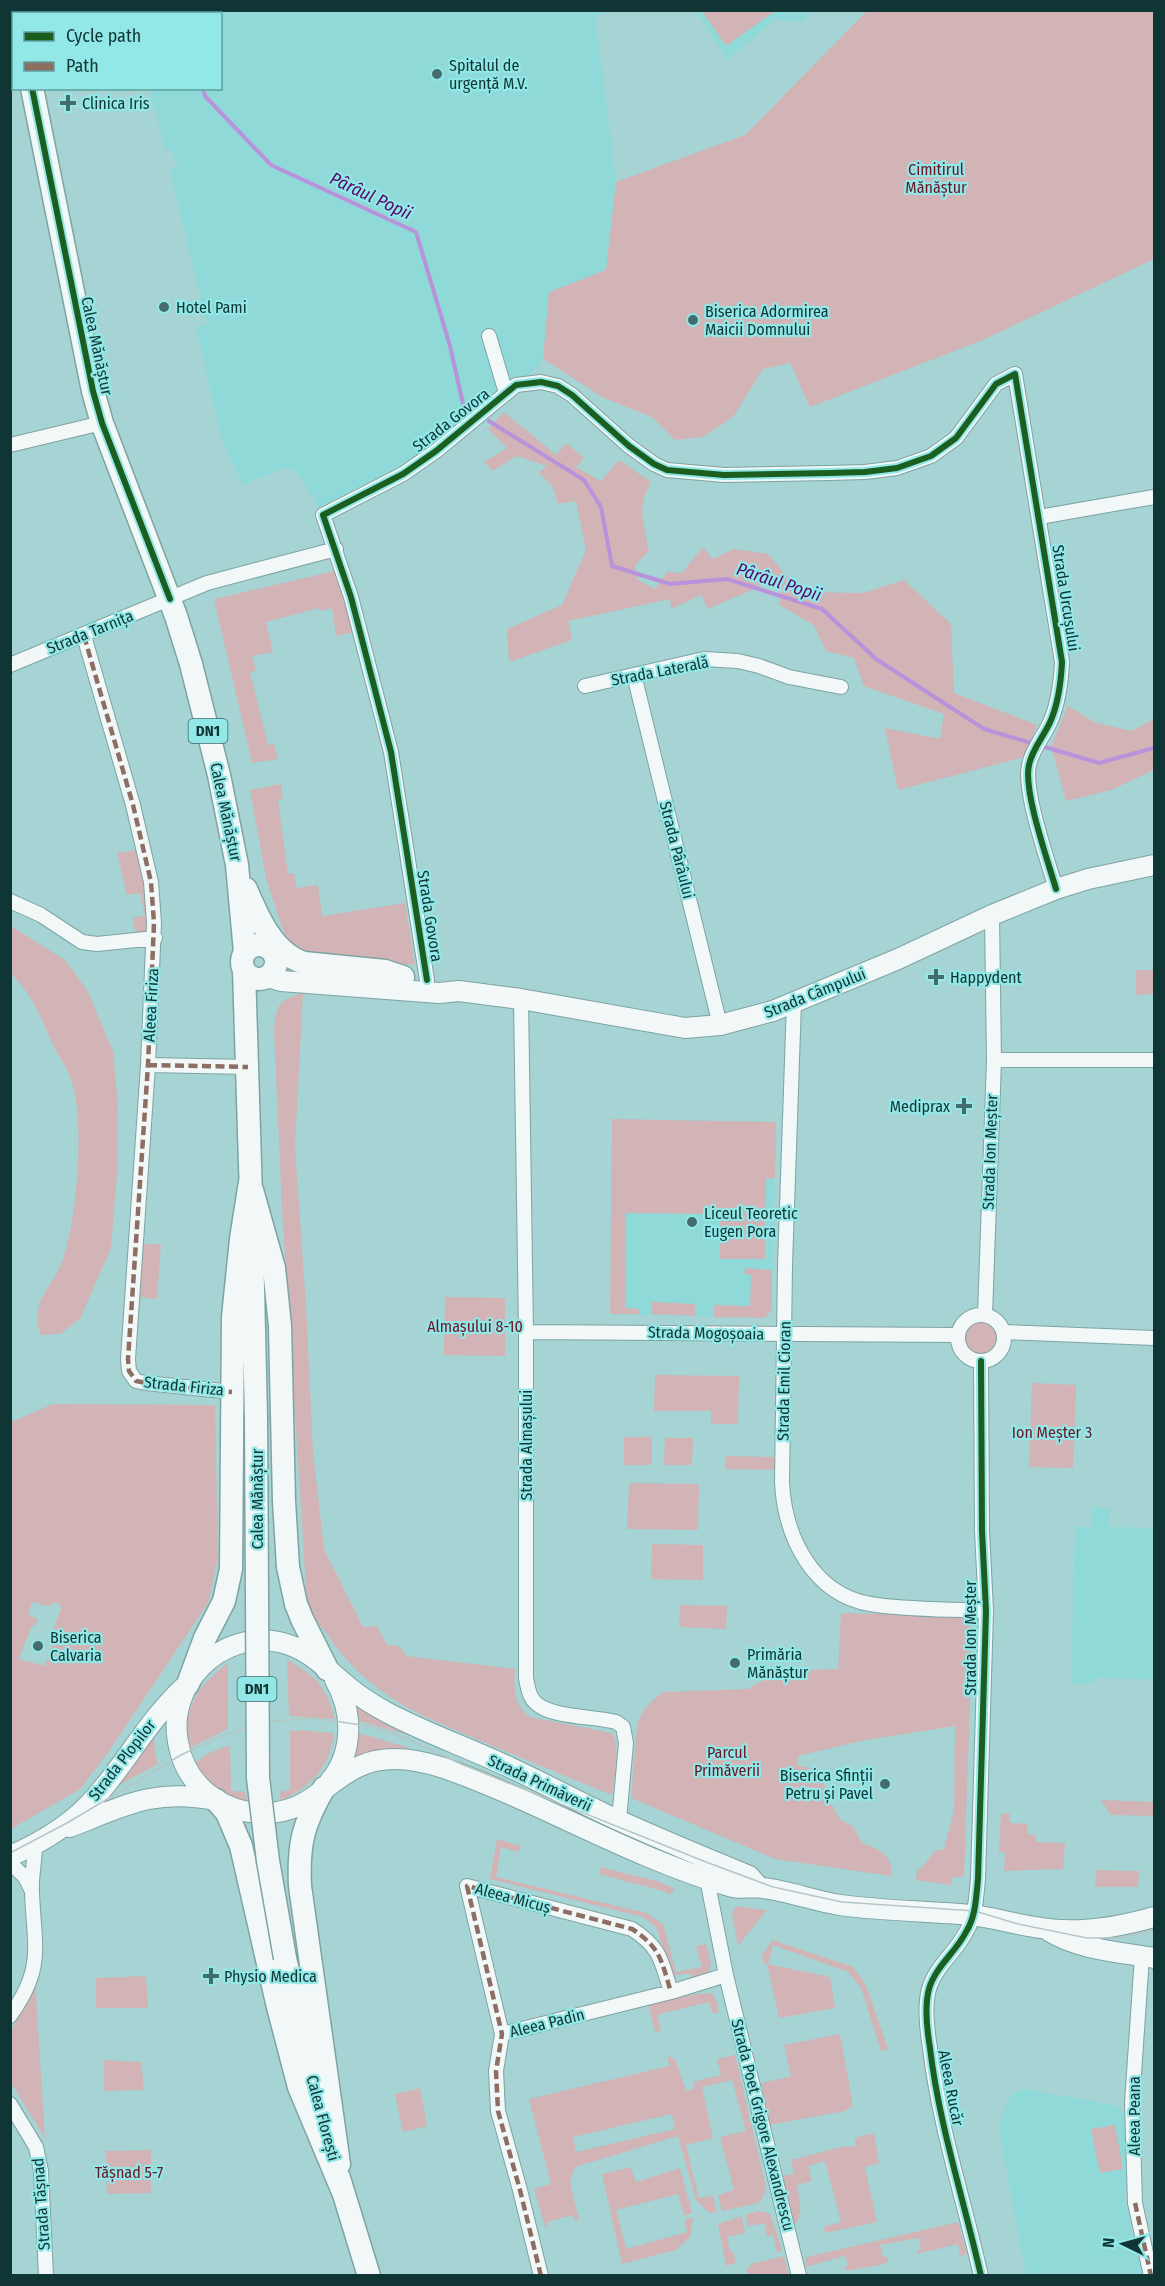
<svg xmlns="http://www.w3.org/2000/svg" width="1165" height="2286" viewBox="0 0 1165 2286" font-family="'Fira Sans Condensed',sans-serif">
  <rect width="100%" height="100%" fill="#a6d3d3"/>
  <!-- built -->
  <path fill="#8fd9d9" d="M127,11H610L595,17L616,182L606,270L549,292L543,359L523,383L436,451L323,515L299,474L291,469L283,468L243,485L223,444L196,327L207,324L170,170L178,167L171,149L165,150L150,89L220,88V14H128Z
    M696,11H811L803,22L775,19L728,60Z
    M612,1119L776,1122L772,1309L765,1318L610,1314Z
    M1092,1508H1110V1527L1154,1528V1679L1094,1678V1683L1071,1684L1075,1527H1091Z
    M1023,2089L1118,2106L1126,2119L1128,2135L1124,2197L1142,2275H1026L999,2129L1002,2114L1011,2095Z"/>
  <!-- green -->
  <path fill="#d2b3b6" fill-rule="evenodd" d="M702,11H775L726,46Z
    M867,11H1154V259L983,340L810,407L790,363L763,369L733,417L703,437L675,440L652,417L604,398L543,359L549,292L606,270L616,182L745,135Z
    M504,412L556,455L566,443L584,458L576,467L601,481L619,460L651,482C636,507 644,524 649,551L635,565L638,580L655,589L667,572L682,573L703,547L713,559L734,549L768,554L800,592L863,593L904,580L951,624L954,693L1037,725L1025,757L898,790L885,728L940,739L944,714L864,686L854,658L826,651L814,625L779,605L782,590L763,585L708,609L701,595L671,609L670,599L568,621L572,640L509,662L507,629L562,605L586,550L576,501L558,504L552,486L539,473L547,466L516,456L493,471L484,462L507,448L488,429Z
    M343,569L360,631L336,636L332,608L320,611L318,608L266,622L273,652L252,656L256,671L250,672L268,745L274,744L278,759L252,763L214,599Z
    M1068,706L1094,722L1131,731L1154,719V770L1111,790L1066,801L1051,746Z
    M281,784L283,799L278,800L288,874L294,873L296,888L318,885L322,916L405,903L415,965L314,956L306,954L288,941L281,925L266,878L250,790Z
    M138,850L152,932L136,935L133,918L145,915L140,893L127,895L117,853Z
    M11,926L65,960L87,990L113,1051L118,1104L117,1173L111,1248L80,1319L60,1334L41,1335C28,1301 54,1287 63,1259C77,1218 86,1117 70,1077C65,1064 56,1053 51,1040C40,1016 31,992 11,974Z
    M1136,970H1154V994L1136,995Z
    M303,993L295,1147L306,1306L313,1452L324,1549L363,1627L377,1626L387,1645L399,1646L407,1656L515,1669C514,1687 513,1705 530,1717L612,1733C621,1744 614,1780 612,1795C574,1780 536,1764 498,1748C428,1718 372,1701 327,1634C319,1624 312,1616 307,1604L282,1209L274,1029C276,1005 279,1000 303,993Z
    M612,1119L776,1122L775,1178L766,1179L765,1259H720V1214L626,1213L625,1308L639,1309V1314H610Z
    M143,1244H161L157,1299L139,1297Z
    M745,1268L772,1270V1309L765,1318L714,1317V1305L750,1306L751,1275L744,1274Z
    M445,1297L505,1298V1356L444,1355Z
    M652,1302L695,1304V1316L651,1314Z
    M962 1340a19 19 0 1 1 38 0a19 19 0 1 1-38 0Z
    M655,1375L739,1376L738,1424H711V1411H654Z
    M1032,1383L1076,1385L1073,1468L1029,1467Z
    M53,1404L215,1405L218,1559L208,1603L109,1751L80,1789L11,1829V1422ZM32,1602L48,1606L57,1602L61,1608L53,1632L56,1633L45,1666L19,1659L32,1625L35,1626L38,1619L28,1615Z
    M624,1437H652V1465H624Z
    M665,1438H693L692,1465H664Z
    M726,1456L775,1457V1470L725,1469Z
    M629,1483L699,1484L698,1530L627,1529Z
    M652,1544L703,1545V1580L651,1579Z
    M680,1605L727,1606L726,1629L679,1627Z
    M841,1613L973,1616L964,1877H952L951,1885L916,1880L917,1871L926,1863L934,1851L944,1849L954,1810L955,1726L860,1741L798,1756L797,1765L820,1771L829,1801L841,1820L853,1827L862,1843C879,1849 894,1855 891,1876L775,1859L631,1798L637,1725C642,1710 651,1701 663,1692L748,1689L780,1671L797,1667L804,1670L838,1669Z
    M287,1660C315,1675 327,1687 335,1719L289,1716Z
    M228,1663V1729L188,1749C182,1709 196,1687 228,1663Z
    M354,1699L415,1737L352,1719Z
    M154,1728L155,1752L158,1764L110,1790Z
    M298,1730L334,1733C330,1768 310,1787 280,1801V1792L290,1790V1731Z
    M355,1732L410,1748L371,1754L351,1761Z
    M230,1745L231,1791L246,1792L247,1802C218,1794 210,1788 194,1763L209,1753Z
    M1101,1800L1154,1802V1816L1111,1815Z
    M1001,1813L1010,1814V1823L1027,1824V1834L1036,1835V1842L1065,1843L1063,1869L1004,1871L1005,1853L999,1852Z
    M497,1839L521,1846L519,1852L501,1847L496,1877L646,1913L663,1924L676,1972L702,1967L696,1946L706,1944L711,1962L708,1976L693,1981L690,1973L672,1976L656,1927L643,1917L490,1879Z
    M600,1867L661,1882L675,1889L669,1895L666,1892L599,1874Z
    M1096,1870L1139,1871L1138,1887H1095Z
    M735,1906L767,1910L738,1946L732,1914Z
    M772,1940L853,1967L866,1985L888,2049L881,2051L861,1988L848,1972L773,1945L768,1964L830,1977L835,2008L779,2018L767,1964H764L762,1956Z
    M146,1976L148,2008H96V1978Z
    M35,1982L45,2138L11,2083L10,2033Z
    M712,1993L716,2000L719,2012L712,2013L709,2002L657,2015L661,2031L655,2032L648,2004L696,1994Z
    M840,2034L853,2106L845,2111L769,2125L759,2084L791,2076L784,2045Z
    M735,2055L765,2183C766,2192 764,2197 758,2203L722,2211L718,2195L734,2190L720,2137L746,2131L732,2080L702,2087L713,2138L686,2145L699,2198L713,2196L717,2212L709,2213L696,2200L678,2136L575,2167L570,2183L579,2220L575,2221L573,2215L547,2222L546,2230L534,2189L551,2184L529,2099L669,2066L667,2056L675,2059L686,2091L694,2089L693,2082L721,2075L717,2059ZM672,2114L675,2129L576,2152L573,2137Z
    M104,2060L141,2062L144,2090L104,2091Z
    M420,2088L427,2126L403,2132L395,2094Z
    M1115,2125L1123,2169L1100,2173L1091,2129Z
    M874,2133L879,2163L865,2167L877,2222L825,2233L823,2227L841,2222L825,2161L808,2166L812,2181L797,2185C799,2199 805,2213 794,2225L783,2176L794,2174L791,2160L841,2147L856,2146L855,2138Z
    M151,2150V2193L107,2194L106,2151Z
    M631,2167L636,2182L680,2168L692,2213L684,2215L678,2194L616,2210L626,2249L687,2232L685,2219L693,2218L690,2237L676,2250L622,2264L602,2174Z
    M758,2211L767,2212L771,2216L782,2251L777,2252L773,2235L767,2237L765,2224L750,2225L748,2228L746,2215Z
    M742,2216L745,2233L727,2237L730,2252L733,2251L736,2263L726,2266L718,2224Z
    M958,2222L967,2254L960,2256L958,2244L917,2254V2251L921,2249L919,2238L880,2245L883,2257H887L888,2262L885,2264L846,2271L845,2267L848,2266L845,2256L805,2267V2258L811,2256Z
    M784,2256L789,2275H748L746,2268L751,2267L750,2264Z"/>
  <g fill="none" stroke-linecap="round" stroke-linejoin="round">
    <!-- stream -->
    <path stroke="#b892db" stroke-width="4" d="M187,10L188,14
      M203,88L205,96L271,165L416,232L450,346L463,404L471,409
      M489,421L584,480L601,507L612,566L670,584L727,579L822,609L876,659L984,729L1031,743
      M1045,747L1099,763L1154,748"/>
    <defs>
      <path id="minor" d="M489,336L506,393
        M10,445L102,423
        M1039,517L1154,497
        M84,636L133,805L151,882L154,923L148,1065L128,1359L129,1371L136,1381L146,1383L232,1392
        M10,665L207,583L336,549
        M634,675L720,1025
        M585,686L704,659L738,661L759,666L789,677L841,687
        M10,901L41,915L82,942L97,944L155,938
        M427,980L391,752L351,597L323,515L403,474L436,451L516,385L541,382L558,386L572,395L629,446L654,464L667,470L724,475L830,473L865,472L897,468L931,456L956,438L996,384L1015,374L1062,662C1061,682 1059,701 1051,720C1045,735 1032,749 1029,765C1023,791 1048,861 1056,889
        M521,999L526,1332V1678C528,1688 529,1698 537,1704C554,1718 594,1716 616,1722L623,1727L626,1743L619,1820
        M794,1002L785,1265L782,1483C785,1536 812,1594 870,1604C905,1610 949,1609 986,1611
        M994,1060H1154
        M148,1065L248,1067
        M958 1338a23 23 0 1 1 46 0a23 23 0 1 1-46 0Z
        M985,1315L994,1060L992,915
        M526,1332L958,1335
        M1004,1332L1154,1338
        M10,1863L25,1877L31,1889
        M707,1879L726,1975L799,2276
        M1142,1956L1132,2103L1135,2203L1151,2276
        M10,2016C45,1967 34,1947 32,1892C31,1876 35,1861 35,1845
        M502,2034L671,1992L726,1975
        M10,2104L36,2147L41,2171L46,2276
        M541,2276L520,2190L498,2111L496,2071L502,2034L467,1886L632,1929C661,1948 661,1960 671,1992
        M981,2276C964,2200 939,2125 930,2048C927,2030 924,2007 929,1989C935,1967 956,1952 966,1932C976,1916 976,1897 978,1879L986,1611L982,1531L981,1361"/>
      <path id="secondary" d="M267,977L281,981L439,993L459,991L521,999L685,1028L720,1025L773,1011L898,959L992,915L1056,889L1088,879L1154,865
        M330,1781C354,1752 353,1711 335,1680
        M70,1827C124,1806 154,1788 215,1800
        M10,1856C36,1845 60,1831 81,1812C120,1775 144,1724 184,1687
        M759,1887L749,1876C706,1858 662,1840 620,1821C582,1804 546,1784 509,1767C469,1748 428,1734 388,1713C375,1706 363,1699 351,1689C328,1671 309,1648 279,1642C220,1630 167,1684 178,1742C182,1766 195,1786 215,1799C242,1817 280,1818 307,1801C330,1787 348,1767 375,1761C397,1756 423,1761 444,1768C541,1802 630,1857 729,1886C741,1890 751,1886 763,1888C789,1891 814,1901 840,1905C884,1911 928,1911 972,1915C995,1918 1018,1925 1041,1928C1078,1934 1119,1927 1154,1917
        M1049,1931C1080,1950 1119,1952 1154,1958"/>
      <path id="primary" d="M15,10L16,14
        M32,88L93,391L102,423L176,616L191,664L219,775L237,865L245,952
        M246,889C258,917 273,953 304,963L385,971L403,977
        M242 962a17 17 0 1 1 34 0a17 17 0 1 1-34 0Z
        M244,970L251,1196
        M252,1190L274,1268L280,1326L284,1501L288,1567L296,1604L302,1619L327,1669
        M252,1244L256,1418
        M188,1684L205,1638L224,1601L231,1569L233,1317L241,1239L250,1182
        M324,1788C303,1824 298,1844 300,1886L339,2164
        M216,1800L227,1813L241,1846L278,2007L299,2087L343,2192
        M285,1958L312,2073
        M339,2178L369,2276"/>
    </defs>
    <!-- minor casing -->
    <use href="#minor" stroke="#7ea3a3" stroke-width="16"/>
    <!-- secondary casing -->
    <use href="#secondary" stroke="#7ea3a3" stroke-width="22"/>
    <!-- primary casing -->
    <use href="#primary" stroke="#7ea3a3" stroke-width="25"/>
    <!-- minor -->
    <use href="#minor" stroke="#f2f8f8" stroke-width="14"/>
    <!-- secondary -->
    <use href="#secondary" stroke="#f2f8f8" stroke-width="20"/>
    <!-- primary -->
    <use href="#primary" stroke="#f2f8f8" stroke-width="22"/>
    <!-- tram -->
    <path stroke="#b7c5c5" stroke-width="1.5" d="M10,1853L67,1823L181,1755L219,1737L244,1728L274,1721L313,1718L375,1727L408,1739L461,1764L706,1862L773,1887L842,1902L975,1911L1018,1924L1087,1938H1120L1154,1930"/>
    <defs>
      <path id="primary-bridge" d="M256,1418L258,1778L268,1861L285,1958"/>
    </defs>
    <!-- primary-bridge casing -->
    <use href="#primary-bridge" stroke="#7ea3a3" stroke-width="25" stroke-linecap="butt"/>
    <!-- primary-bridge -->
    <use href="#primary-bridge" stroke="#f2f8f8" stroke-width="22"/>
    <!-- quiet -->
    <path stroke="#8d6e63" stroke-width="4.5" stroke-dasharray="9 4.5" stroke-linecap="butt" d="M84,636L133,805L151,882L154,923L148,1065L128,1359L129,1371L136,1381L146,1383L232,1392
      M148,1065L248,1067
      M1135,2203L1151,2276
      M541,2276L520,2190L498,2111L496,2071L502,2034L467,1886L632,1929C661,1948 661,1960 671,1992"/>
    <defs>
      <path id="cycleway" d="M32,88L93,391L102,423L170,599
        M427,980L391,752L351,597L323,515L403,474L436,451L516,385L541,382L558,386L572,395L629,446L654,464L667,470L724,475L830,473L865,472L897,468L931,456L956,438L996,384L1015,374L1062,662C1061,682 1059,701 1051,720C1045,735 1032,749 1029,765C1023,791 1048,861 1056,889
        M981,2276C964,2200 939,2125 930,2048C927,2030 924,2007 929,1989C935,1967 956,1952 966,1932C976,1916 976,1897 978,1879L986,1611L982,1531L981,1361"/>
    </defs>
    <!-- cycleway casing -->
    <use href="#cycleway" stroke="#92e7e7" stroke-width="10"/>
    <!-- cycleway -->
    <use href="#cycleway" stroke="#1b5e20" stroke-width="6"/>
  </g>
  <!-- markers -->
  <g fill="#446c6c" stroke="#92e7e7" stroke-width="2">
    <circle cx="437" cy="74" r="6"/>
    <path d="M65 94h6v6h6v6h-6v6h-6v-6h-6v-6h6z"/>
    <circle cx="164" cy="307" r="6"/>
    <circle cx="693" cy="320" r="6"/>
    <path d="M933 968h6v6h6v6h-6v6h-6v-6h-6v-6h6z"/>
    <path d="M961 1097h6v6h6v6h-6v6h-6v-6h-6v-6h6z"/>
    <circle cx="692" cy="1222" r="6"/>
    <circle cx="38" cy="1646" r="6"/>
    <circle cx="735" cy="1663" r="6"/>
    <circle cx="885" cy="1784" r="6"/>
    <path d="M208 1967h6v6h6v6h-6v6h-6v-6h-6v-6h6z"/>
  </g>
  <g text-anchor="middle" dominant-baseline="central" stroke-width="4.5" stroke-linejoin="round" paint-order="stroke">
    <!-- shield labels -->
    <g fill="#92e7e7" stroke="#376a6a" stroke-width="1.5">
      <rect x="188.5" y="719" width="39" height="24" rx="4.5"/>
      <rect x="237.5" y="1677" width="39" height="24" rx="4.5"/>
    </g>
    <g font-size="15" font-weight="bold" fill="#103535">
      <text x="208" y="731">DN1</text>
      <text x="257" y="1689">DN1</text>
    </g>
    <!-- poi labels -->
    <g font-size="16" fill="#103535" stroke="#92e7e7" text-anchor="start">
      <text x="449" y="65">Spitalul de<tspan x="449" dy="18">urgență M.V.</tspan></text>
      <text x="82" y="103">Clinica Iris</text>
      <text x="176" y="307">Hotel Pami</text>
      <text x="705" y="311">Biserica Adormirea<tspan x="705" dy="18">Maicii Domnului</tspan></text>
      <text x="950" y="977">Happydent</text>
      <text x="950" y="1106" text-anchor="end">Mediprax</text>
      <text x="704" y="1213">Liceul Teoretic<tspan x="704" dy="18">Eugen Pora</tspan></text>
      <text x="50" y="1637">Biserica<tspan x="50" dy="18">Calvaria</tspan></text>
      <text x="747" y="1654">Primăria<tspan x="747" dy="18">Mănăștur</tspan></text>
      <text x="873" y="1775" text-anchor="end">Biserica Sfinții<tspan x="873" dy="18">Petru și Pavel</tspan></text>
      <text x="224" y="1976">Physio Medica</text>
    </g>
    <!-- park labels -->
    <g font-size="16" fill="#6b1626" stroke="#92e7e7">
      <text x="936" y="169">Cimitirul<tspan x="936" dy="18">Mănăștur</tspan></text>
      <text x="475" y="1326">Almașului 8-10</text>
      <text x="1052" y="1432">Ion Meșter 3</text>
      <text x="727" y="1752">Parcul<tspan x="727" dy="18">Primăverii</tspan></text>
      <text x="129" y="2172">Tășnad 5-7</text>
    </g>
    <!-- street labels -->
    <g font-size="16" fill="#103535" stroke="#92e7e7">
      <text transform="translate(97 346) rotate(78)">Calea Mănăștur</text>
      <text transform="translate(451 420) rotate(-38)">Strada Govora</text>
      <text transform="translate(1066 598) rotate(81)">Strada Urcușului</text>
      <text transform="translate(90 632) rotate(-22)">Strada Tarnița</text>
      <text transform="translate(660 671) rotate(-11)">Strada Laterală</text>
      <text transform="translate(226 812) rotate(78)">Calea Mănăștur</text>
      <text transform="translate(677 850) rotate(76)">Strada Pârâului</text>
      <text transform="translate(430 916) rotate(81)">Strada Govora</text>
      <text transform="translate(815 993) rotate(-22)">Strada Câmpului</text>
      <text transform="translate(151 1005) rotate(-87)">Aleea Firiza</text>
      <text transform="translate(990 1152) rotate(-88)">Strada Ion Meșter</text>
      <text transform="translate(706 1333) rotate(1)">Strada Mogoșoaia</text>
      <text transform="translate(784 1381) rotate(-89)">Strada Emil Cioran</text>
      <text transform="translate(184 1386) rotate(6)">Strada Firiza</text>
      <text transform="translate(526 1445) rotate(-90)">Strada Almașului</text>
      <text transform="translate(257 1499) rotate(-90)">Calea Mănăștur</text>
      <text transform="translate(970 1638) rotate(-90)">Strada Ion Meșter</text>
      <text transform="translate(122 1760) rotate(-52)">Strada Plopilor</text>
      <text transform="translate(540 1783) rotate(25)">Strada Primăverii</text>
      <text transform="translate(513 1898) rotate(15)">Aleea Micuș</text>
      <text transform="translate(547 2023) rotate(-14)">Aleea Padin</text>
      <text transform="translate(951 2088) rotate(79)">Aleea Rucăr</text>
      <text transform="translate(1134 2116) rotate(-90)">Aleea Peana</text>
      <text transform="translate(323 2118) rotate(75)">Calea Florești</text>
      <text transform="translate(763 2125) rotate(76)">Strada Poet Grigore Alexandrescu</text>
      <text transform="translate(41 2204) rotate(-94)">Strada Tășnad</text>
    </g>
    <!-- water labels -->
    <g font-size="18" font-style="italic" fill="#560a6e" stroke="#92e7e7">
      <text transform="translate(371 196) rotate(25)">Pârâul Popii</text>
      <text transform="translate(779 582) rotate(18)">Pârâul Popii</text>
    </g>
  </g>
  <!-- border -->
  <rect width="1165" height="2286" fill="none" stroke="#103535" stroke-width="24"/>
  <!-- legend -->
  <rect x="12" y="12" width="210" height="78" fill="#92e7e7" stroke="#5ea0a0" stroke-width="1.5"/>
  <rect x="24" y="32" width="30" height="9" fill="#1b5e20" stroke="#5ea0a0" stroke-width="1.5"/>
  <text x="66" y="42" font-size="18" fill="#103535">Cycle path</text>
  <rect x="24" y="62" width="30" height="9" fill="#8d6e63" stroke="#5ea0a0" stroke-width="1.5"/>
  <text x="66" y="72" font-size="18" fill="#103535">Path</text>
  <!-- north arrow -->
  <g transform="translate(1123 2244) rotate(275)" stroke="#92e7e7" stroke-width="4.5" paint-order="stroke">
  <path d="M0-4.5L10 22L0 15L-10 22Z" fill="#103535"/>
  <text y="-9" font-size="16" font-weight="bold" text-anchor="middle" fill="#103535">N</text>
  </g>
</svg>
